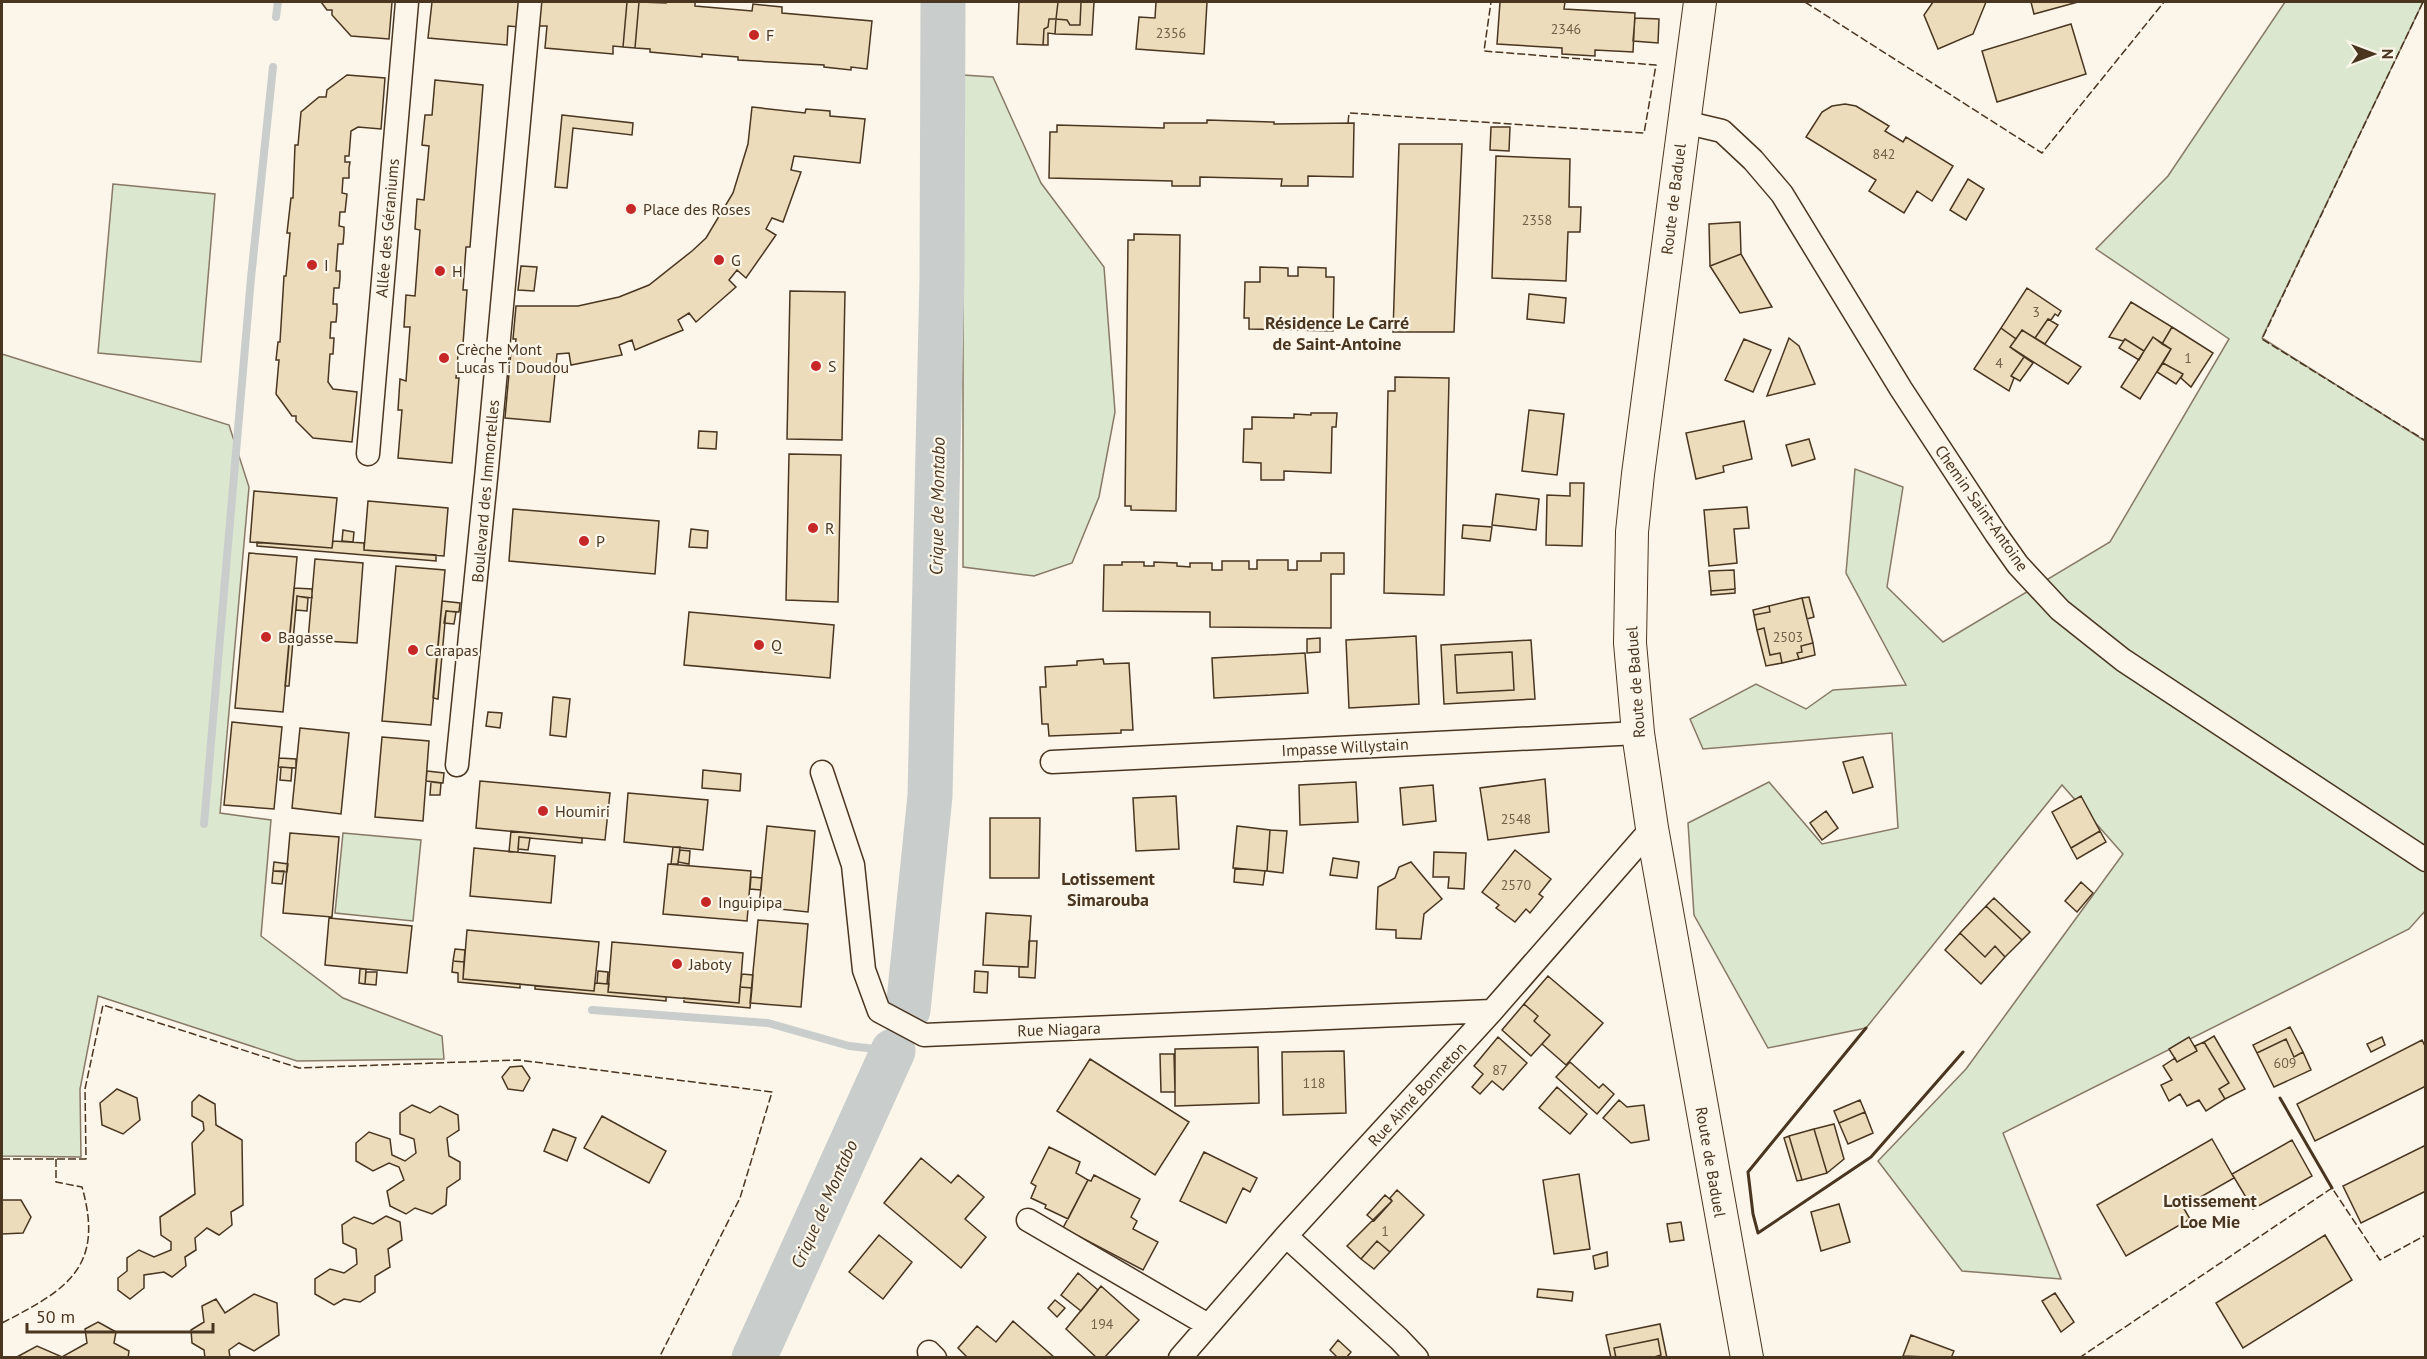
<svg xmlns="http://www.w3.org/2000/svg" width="2427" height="1359" viewBox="0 0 2427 1359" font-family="'PT Sans',sans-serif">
  <rect width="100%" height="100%" fill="#fbf6e9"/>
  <!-- green -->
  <path fill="#dce7d0" stroke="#887966" stroke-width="1.5" d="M2285,2H2423L2262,338L2425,441L2426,910L2409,929L2003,1133L2061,1279L1962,1271L1878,1161L1966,1069L2123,854L2062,785L1866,1028L1768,1048L1694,915L1688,823L1769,782L1822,844L1898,828L1892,733L1703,749L1690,719L1756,684L1806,709L1833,690L1906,685L1846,573L1855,469L1903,487L1887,587L1943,642L2110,542L2229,339L2096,249L2168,176Z
    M963,75L993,77L1041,183L1104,267L1115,412L1099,497L1072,563L1034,576L963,567Z
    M113,184L215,194L201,362L98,353Z
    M2,354L229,425L249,487L220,813L271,820L261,936L343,998L442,1036L444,1059L297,1061L98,996L80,1089L81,1157L2,1156Z
    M343,833L421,840L413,921L335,913Z"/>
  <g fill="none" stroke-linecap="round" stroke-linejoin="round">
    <!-- stream -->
    <path stroke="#c9cecd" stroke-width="8" d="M276,17L278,2
      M204,824L251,278L273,67
      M592,1010L768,1023L849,1046L893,1051"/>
    <!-- river -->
    <path stroke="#c9cecd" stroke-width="45" d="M908,1010L930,796L942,278L943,2
      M754,1358L893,1051"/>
  </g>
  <!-- building -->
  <path fill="#ecdcbc" stroke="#4a3520" stroke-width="1.5" fill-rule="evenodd" d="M321,2H392L389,39L351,36L332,15V10H327Z
    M432,2H522L520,27L508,26L507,45L428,38Z
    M540,2H627L623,47L613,46V54L545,48L547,26H537Z
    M627,2H639L635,48L623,47Z
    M639,2L666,3V2H695V6L752,11L753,4L782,7V13L872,21L867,69L851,67V70L824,67V65L738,60V57L702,54V57L650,52V49L635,48Z
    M1019,2H1058L1056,19H1049L1048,27L1044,29L1043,45L1017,44Z
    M1058,2H1081L1080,25H1070L1067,20L1056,19Z
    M1081,2H1094L1092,35L1055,34L1056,19L1067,20L1070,25H1080Z
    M1156,2H1207L1204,54L1136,49L1139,17L1155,18Z
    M1500,2H1565L1564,9L1635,13L1633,52L1595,50V56L1562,54V48L1497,44Z
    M1933,2H1986L1973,34L1938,49L1924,15Z
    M2031,2H2078L2034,14Z
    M1635,18L1659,19L1658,43L1633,41Z
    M1049,19H1056L1055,34L1048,33V45H1043L1044,29L1048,27Z
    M2071,24L2086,74L1997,102L1982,51Z
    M347,75L385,78L381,129L358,127L351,131L349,156H345V162H350L349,168V178H343L342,193L347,194L345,212H340L339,226L344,227V233L343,244H338L336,271H340V278L339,288H334L333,304H337V311L336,322H331L330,338H334L333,354H330L328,382L333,389L357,392L352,442L313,438L296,421V416H292L276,394L279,360H276L278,342H280L284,276H286L290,233H287L291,198H293L295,145H298L301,112L319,97H326L327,90Z
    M435,80L483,85L470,247H466L463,290H467L463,344H459L456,378H459L452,463L398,458L402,410H398L400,379L406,381L410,327H404L406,295L415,296L420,230L415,229L417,199L424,200L429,146L422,145L425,115H432Z
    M1845,104L1856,106L1889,126L1885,131L1903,142L1906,137L1953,166L1932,201L1917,191L1904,213L1869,191L1876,180L1806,137L1822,112L1832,106Z
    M752,107L805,113L806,109L830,111V116L865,119L860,163L794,156L791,170L801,172L783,222L772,218L766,229L776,235L746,278L737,270L729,280L736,287L696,322L689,313L678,320L683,330L635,350L632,340L619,345L622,355L571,365L569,353L557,354L550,422L505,418L511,351H515L516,339H513L516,306H578L619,297L649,285L692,251L706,238L733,193L748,144Z
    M562,115L633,123L632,135L573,128L567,188L555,187Z
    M1207,120L1274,122V124L1354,123L1353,177L1308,176V186H1281L1282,179L1200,177V186H1172V181L1049,178L1050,132H1057V125L1164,128V123H1207Z
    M1491,127H1510L1509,151L1490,150Z
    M1399,144H1462L1454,332H1393Z
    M1496,156L1570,159L1569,207H1581L1580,232H1568L1566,281L1492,278Z
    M1968,179L1984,189L1966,220L1950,210Z
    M1740,222L1741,254L1710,266L1709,224Z
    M1134,234L1180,235L1176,511L1131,510V506H1125L1128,240H1134Z
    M1741,254L1772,307L1740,313L1710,266Z
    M521,266L537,267L534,291L518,290Z
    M1260,267L1288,268V276H1298V267L1326,268V277H1334L1333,331L1249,329V318H1244L1245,282H1260Z
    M2027,288L2061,311L2058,316L2055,314L2051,320L2048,319L2035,338L2022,330L2016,339L2001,328Z
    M790,291L845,292L842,440L787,439Z
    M1529,294L1566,298L1564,323L1527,319Z
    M2131,302L2172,327L2162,344L2153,337L2144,351L2125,339L2123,341L2109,337Z
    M2048,319L2058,325L2045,344L2035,338Z
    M2172,327L2213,353L2191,387L2181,378L2183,374L2163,363L2171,349L2162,344Z
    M2001,328L2016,339L2010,347L2024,357L2011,376L2014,378L2009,391L1974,369Z
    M2022,330L2081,367L2068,384L2010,347Z
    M2153,337L2171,349L2140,399L2121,387Z
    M1789,338L1799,346L1815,384L1767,396Z
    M1744,339L1771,350L1753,392L1725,380Z
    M2125,339L2144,351L2139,360L2119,348Z
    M2024,357L2033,363L2020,381L2011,376Z
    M2163,363L2183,374L2176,384L2157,372Z
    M1395,377L1449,378L1444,595L1384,593L1388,391H1395Z
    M1529,410L1564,414L1557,475L1522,471Z
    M1311,413H1337L1336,427H1332L1331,473L1284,471V480H1261V463L1243,462L1244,429H1252V417L1294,418V414L1311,415Z
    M1744,421L1752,459L1723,466L1724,472L1696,479L1686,433Z
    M699,431L717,432L716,449L698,448Z
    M1809,439L1815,459L1792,466L1786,445Z
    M789,454L841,455L838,602L786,600Z
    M1570,483H1584L1582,546L1546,545L1547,495L1570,496Z
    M254,491L337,498L332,548L250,542Z
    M1496,494L1539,499L1536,530L1492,525Z
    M368,501L448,508L444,556L364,550Z
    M1747,507L1749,528L1734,529L1737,563L1709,566L1704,510Z
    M513,509L659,521L655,574L509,561Z
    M1463,525L1492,527L1490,541L1462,538Z
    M691,529L708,531L707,548L689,547Z
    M343,530L354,532L353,542L342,541Z
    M333,541L364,543V550L436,555V561L257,546V542L332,548Z
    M249,553L297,557L283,712L235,708Z
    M1321,553H1344V574H1331V628L1210,627V612L1103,611L1104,565H1122V562H1144V566H1154V562L1177,563V566L1190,567V563H1212V570H1222V561H1249V569H1257V560H1288V570H1297V561H1321Z
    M315,559L363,563L357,643L308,640Z
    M396,566L445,570L431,725L382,721Z
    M1734,570L1735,589L1711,591L1709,571Z
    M294,588L312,589V598L297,596L289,686H285Z
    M1735,589V593L1711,595V591Z
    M297,596L308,598L307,611L296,610Z
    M1809,597L1814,617L1807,619L1802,598Z
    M1802,598L1813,643L1801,646L1802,652L1797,653L1799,659L1782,663L1780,653L1770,655L1764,628L1757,630L1754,615L1770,612L1769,606Z
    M442,601L460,603L459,612L446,611L438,699L433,698Z
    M1769,606L1770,612L1754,615L1753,610Z
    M446,611L456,612L454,624L444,623Z
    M689,612L834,625L830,678L684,665Z
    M1764,628L1770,655L1780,653L1782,663L1766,666L1757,630Z
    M1416,636L1419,704L1349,708L1346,640Z
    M1320,638V652L1307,653V639Z
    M1531,640L1535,699L1444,704L1441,645ZM1512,652L1514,690L1457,693L1455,655Z
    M1813,643L1815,655L1799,659L1797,653L1802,652L1801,646Z
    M1512,652L1514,690L1457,693L1455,655Z
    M1305,653L1308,693L1214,698L1212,658Z
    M1103,659L1104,664L1129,663L1133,730H1121V733L1049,736L1048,724H1042L1040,687H1046L1045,667L1077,665V661Z
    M553,697L570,699L566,737L550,735Z
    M488,712L502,713L500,728L486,726Z
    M232,722L282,727L274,809L224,805Z
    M300,728L349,733L341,814L292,808Z
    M382,737L429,741L423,821L375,817Z
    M1863,757L1873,787L1853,793L1843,762Z
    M279,758L296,759V768L278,767Z
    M281,767L292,768L291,781L280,780Z
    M703,770L741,774L740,791L702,788Z
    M427,771L444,773L443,783L426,781Z
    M1545,779L1549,832L1488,840L1480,788Z
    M480,781L610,793L605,840L476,828Z
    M431,782L441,783L440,795H430Z
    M1356,782L1358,822L1300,825L1299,785Z
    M1433,785L1436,821L1403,825L1400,788Z
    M628,793L708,800L703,850L624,842Z
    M1176,796L1179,849L1136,851L1133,798Z
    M2081,796L2100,831L2071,848L2052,812Z
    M1826,811L1838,828L1822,840L1810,823Z
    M990,818H1040L1039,878H990Z
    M767,826L815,831L808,912L759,907Z
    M1237,826L1270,830L1267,871L1233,868Z
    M1270,830L1287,831L1283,873L1267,871Z
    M511,831L582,838V843L519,837L518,852H509Z
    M2100,831L2106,842L2077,859L2071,848Z
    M290,833L339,837L332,917L283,913Z
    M519,837L530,838L528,850L518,849Z
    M673,847H680L678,864H671Z
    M474,848L555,856L551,903L470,896Z
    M680,850L690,851L689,864L678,862Z
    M1515,850L1551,879L1539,894L1543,897L1530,913L1526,909L1515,922L1496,908L1499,905L1482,892Z
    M1434,852L1466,853L1464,889L1448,888L1449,877H1433Z
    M1333,858L1359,862L1357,878L1330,875Z
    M274,862L288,864L287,872L273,871Z
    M1411,862L1442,899L1424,914L1421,939L1396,938V930L1376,929L1378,887L1395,878L1399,867Z
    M668,864L751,871L747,921L663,914Z
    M1235,868L1265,871L1263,885L1234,882Z
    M273,871H284L282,884L272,883Z
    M751,877L762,878L761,890L750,889Z
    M2081,882L2093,893L2077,912L2065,901Z
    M1994,898L2030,932L2022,940L1986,906Z
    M1986,906L2022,940L2005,957L1995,946L1985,957L1960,933Z
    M986,913L1031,916L1028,967L983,965Z
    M329,918L412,926L407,973L325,965Z
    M758,920L808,924L801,1007L750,1003Z
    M467,930L599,942L594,991L463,979Z
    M1960,933L1985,957L1995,946L2005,957L1981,984L1945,950Z
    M1029,941H1037L1035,978L1019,977V967H1028Z
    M612,942L743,953L739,1003L608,992Z
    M455,949L465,950L464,962L453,961Z
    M453,961L464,962L463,979L520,984V988L458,982V973L452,972Z
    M360,969H366L365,984L359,983Z
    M598,971L608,972L607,984L597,983Z
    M975,971L988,972L987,993L974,992Z
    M366,972H377L376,985L365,984Z
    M742,974L753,975L752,988L740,987Z
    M1548,976L1603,1023L1566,1065L1542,1044L1550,1035L1534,1021L1538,1016L1524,1004Z
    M595,983L609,984L608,992L666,997V1001L535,989V986L594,991Z
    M740,987L752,988L750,1008L684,1002V998L739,1003Z
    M1524,1004L1538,1016L1534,1021L1550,1035L1531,1056L1502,1030Z
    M2290,1027L2303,1052L2294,1057L2286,1039L2257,1053L2253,1045Z
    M2214,1036L2245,1089L2225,1099L2219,1089L2229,1083L2204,1042Z
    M1498,1037L1527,1063L1503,1090L1492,1081L1480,1094L1472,1087L1483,1074L1474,1066Z
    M2189,1037L2197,1051L2177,1062L2169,1049Z
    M2382,1037L2385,1045L2371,1052L2367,1044Z
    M2286,1039L2294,1057L2303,1052L2311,1070L2274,1087L2257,1053Z
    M2422,1040L2426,1048V1086L2315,1141L2297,1104Z
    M2204,1042L2229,1083L2219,1089L2225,1099L2206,1111L2199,1100L2187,1106L2180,1094L2169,1101L2161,1085L2172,1080L2163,1066L2175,1058L2177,1062L2197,1051L2195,1046Z
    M1258,1047L1259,1103L1175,1106V1049Z
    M1344,1051L1346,1113L1283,1115L1282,1052Z
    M1160,1054H1174L1175,1092H1161Z
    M1090,1059L1189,1122L1155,1175L1057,1111Z
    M1570,1062L1599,1088L1603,1084L1614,1094L1597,1114L1556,1077Z
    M522,1066L530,1078L523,1091L508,1089L502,1077L510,1067Z
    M1557,1087L1587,1114L1570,1134L1539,1108Z
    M117,1089L137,1098L140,1120L123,1134L102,1125L100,1103Z
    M199,1095L215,1104L216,1125L242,1140L243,1205L231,1212L232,1225L219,1235L207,1228L195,1238L196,1250L185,1257L186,1266L172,1277L164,1272L144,1275V1288L130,1299L118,1290V1278L127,1271V1258L139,1250L154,1257L171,1250V1242L161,1235L160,1217L195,1194L192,1143L204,1130L203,1122L192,1116V1102Z
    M1619,1100L1627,1107L1644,1105L1649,1140L1631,1143L1603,1118Z
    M1860,1100L1865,1112L1839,1123L1834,1111Z
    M412,1105L430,1113L440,1106L458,1115L459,1130L447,1138L449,1156L460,1162V1179L447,1188L446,1205L432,1214L415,1208L406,1214L390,1206L387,1191L404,1180L399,1167L389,1163L373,1171L356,1161V1143L369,1132L390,1139L392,1155L405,1161L416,1153L414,1139L400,1134V1113Z
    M1865,1112L1873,1133L1848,1144L1839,1123Z
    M602,1116L666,1151L649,1183L584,1148Z
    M1834,1124L1844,1159L1827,1173L1814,1129Z
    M553,1129L576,1138L567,1161L544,1151Z
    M1814,1129L1827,1173L1802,1180L1789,1136Z
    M1789,1136L1802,1180L1797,1181L1784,1138Z
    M2212,1139L2234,1178L2183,1207L2190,1219L2126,1256L2097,1205Z
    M2292,1140L2312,1176L2253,1209L2232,1174Z
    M2426,1145V1191L2361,1223L2343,1186Z
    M1049,1147L1080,1162L1076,1173L1088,1180L1068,1219L1045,1208L1046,1205L1031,1198L1036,1186L1031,1183Z
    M1204,1152L1257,1178L1250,1192L1243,1188L1226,1223L1180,1201Z
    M921,1158L951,1183L958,1175L984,1197L965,1219L986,1237L961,1268L884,1203Z
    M1579,1174L1590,1249L1554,1254L1543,1180Z
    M1094,1175L1140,1199L1131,1217L1137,1221L1133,1229L1158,1242L1143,1270L1063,1228L1088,1180L1091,1181Z
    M1397,1190L1424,1215L1390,1252L1377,1241L1361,1259L1347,1246L1392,1201L1390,1198Z
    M1385,1195L1392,1201L1374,1221L1367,1215Z
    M2,1200H21L31,1217L23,1233L2,1234Z
    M1839,1204L1850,1242L1821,1251L1811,1212Z
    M386,1216L400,1222L402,1240L388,1249L390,1267L375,1276V1292L360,1302L344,1299L334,1305L315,1294V1279L330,1269L344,1273L357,1264L356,1249L343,1243L342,1225L354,1217L373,1224Z
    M1681,1222L1684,1240L1670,1242L1667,1224Z
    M879,1235L912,1262L883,1299L849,1272Z
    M2325,1235L2352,1280L2243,1348L2216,1303Z
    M1377,1241L1390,1252L1374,1269L1361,1259Z
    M1607,1252L1608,1266L1595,1269L1593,1256Z
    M1078,1273L1098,1290L1081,1311L1061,1295Z
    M1101,1286L1139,1320L1104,1358H1097L1066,1329Z
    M1538,1289L1573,1292L1572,1301L1537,1297Z
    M2055,1293L2074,1322L2061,1332L2042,1301Z
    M254,1294L277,1303L279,1335L254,1351L239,1343L229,1350L230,1358H205L204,1350L192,1343L191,1330L204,1322L202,1306L216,1299L225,1313Z
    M1055,1300L1065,1308L1057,1317L1048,1308Z
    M1013,1321L1055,1358H968L958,1348L977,1326L996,1342Z
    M98,1322L116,1332L114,1343L129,1351L128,1358H15L37,1346L62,1357L87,1343L85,1329Z
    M1660,1324L1667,1358H1651L1661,1355L1658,1339L1614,1348L1616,1358H1611L1606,1335Z
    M1911,1335L1954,1351L1951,1358L1903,1356Z
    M1658,1339L1661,1355L1651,1358H1616L1614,1348Z
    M1338,1340L1351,1352L1346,1358H1338L1330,1350Z"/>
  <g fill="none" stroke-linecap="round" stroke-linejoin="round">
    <defs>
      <path id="street" d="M1684,122L1722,131L1753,160L1782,194L1901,389L1996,534L2018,565L2060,610L2123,660L2426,860
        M368,454L407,2
        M1052,762L1638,733
        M457,765L487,468L530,2
        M822,772L853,865L864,970L879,1011L924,1035L1492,1011
        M1028,1220L1208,1325
        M1286,1236L1399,1339L1417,1358
        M929,1352L935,1358
        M1180,1358L1286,1236L1492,1011L1652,828"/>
      <path id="secondary" d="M1700,2L1638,474L1632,532L1630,643L1638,733L1652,828L1747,1358"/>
    </defs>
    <!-- street casing -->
    <use href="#street" stroke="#4a3520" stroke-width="25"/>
    <!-- secondary casing -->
    <use href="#secondary" stroke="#4a3520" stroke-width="34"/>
    <!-- street -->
    <use href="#street" stroke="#fbf6e9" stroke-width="22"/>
    <!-- secondary -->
    <use href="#secondary" stroke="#fbf6e9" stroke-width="32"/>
    <!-- fence -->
    <path stroke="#4a3520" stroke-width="1.5" stroke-dasharray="8 3" stroke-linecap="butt" d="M1805,2L2042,153L2164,2
      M2423,2L2262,339L2426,441
      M1348,123L1349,113L1644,133L1656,65L1484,51L1491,2
      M2,1159H86L85,1089L103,1005L299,1068L519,1060L772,1092L740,1198L659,1358
      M2,1323C66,1290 105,1268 82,1187L56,1182V1159
      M2079,1358L2332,1188L2380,1260L2426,1235"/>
    <!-- wall -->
    <path stroke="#4a3520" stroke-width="3" d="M1866,1028L1748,1172L1753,1214L1758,1233L1871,1157L1963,1052
      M2280,1098L2332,1188"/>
  </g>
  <!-- markers -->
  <g fill="#c62828" stroke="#fbf6e9" stroke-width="2">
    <circle cx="754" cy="35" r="6"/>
    <circle cx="631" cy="209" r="6"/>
    <circle cx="719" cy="260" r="6"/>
    <circle cx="312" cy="265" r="6"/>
    <circle cx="440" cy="271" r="6"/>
    <circle cx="444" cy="358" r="6"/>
    <circle cx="816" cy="366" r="6"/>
    <circle cx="813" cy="528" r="6"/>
    <circle cx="584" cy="541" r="6"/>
    <circle cx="266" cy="637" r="6"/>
    <circle cx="759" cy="645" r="6"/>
    <circle cx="413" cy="650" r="6"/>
    <circle cx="543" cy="811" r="6"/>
    <circle cx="706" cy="902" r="6"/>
    <circle cx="677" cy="964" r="6"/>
  </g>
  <g text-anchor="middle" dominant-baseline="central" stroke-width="4.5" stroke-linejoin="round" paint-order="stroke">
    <!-- number labels -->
    <g font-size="14" fill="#725f47">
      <text x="1566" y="29">2346</text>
      <text x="1171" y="33">2356</text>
      <text x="1884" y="154">842</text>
      <text x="1537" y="220">2358</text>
      <text x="2036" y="312">3</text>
      <text x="2188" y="358">1</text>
      <text x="1999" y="363">4</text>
      <text x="1788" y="637">2503</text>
      <text x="1516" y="819">2548</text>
      <text x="1516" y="885">2570</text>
      <text x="2285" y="1063">609</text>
      <text x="1500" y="1070">87</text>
      <text x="1314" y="1083">118</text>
      <text x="1385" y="1231">1</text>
      <text x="1102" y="1324">194</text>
    </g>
    <!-- poi labels -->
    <g font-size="16" fill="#4a3520" stroke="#fbf6e9" text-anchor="start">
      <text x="766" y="35">F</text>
      <text x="643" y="209">Place des Roses</text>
      <text x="731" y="260">G</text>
      <text x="324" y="265">I</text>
      <text x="452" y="271">H</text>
      <text x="456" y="349">Crèche Mont<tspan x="456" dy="18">Lucas Ti Doudou</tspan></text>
      <text x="828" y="366">S</text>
      <text x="825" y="528">R</text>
      <text x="596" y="541">P</text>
      <text x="278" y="637">Bagasse</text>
      <text x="771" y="645">Q</text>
      <text x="425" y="650">Carapas</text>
      <text x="555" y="811">Houmiri</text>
      <text x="718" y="902">Inguipipa</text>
      <text x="689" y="964">Jaboty</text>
    </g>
    <!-- street labels -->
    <g font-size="16" fill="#4a3520" stroke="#fbf6e9">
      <text transform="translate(1673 199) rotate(-83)">Route de Baduel</text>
      <text transform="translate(387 228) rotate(-85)">Allée des Géraniums</text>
      <text transform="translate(485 491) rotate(-85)">Boulevard des Immortelles</text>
      <text transform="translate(1982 508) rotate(55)">Chemin Saint-Antoine</text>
      <text transform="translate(1635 682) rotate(-94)">Route de Baduel</text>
      <text transform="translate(1345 747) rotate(-3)">Impasse Willystain</text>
      <text transform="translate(1059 1029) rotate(-2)">Rue Niagara</text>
      <text transform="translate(1417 1094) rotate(-47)">Rue Aimé Bonneton</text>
      <text transform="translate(1711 1162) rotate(80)">Route de Baduel</text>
    </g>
    <!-- neighbourhood labels -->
    <g font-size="18" font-weight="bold" fill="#4a3520" stroke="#fbf6e9">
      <text x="1337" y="322">Résidence Le Carré<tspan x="1337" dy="21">de Saint-Antoine</tspan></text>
      <text x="1108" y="878">Lotissement<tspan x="1108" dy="21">Simarouba</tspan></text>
      <text x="2210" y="1200">Lotissement<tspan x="2210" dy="21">Loe Mie</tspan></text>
    </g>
    <!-- water labels -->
    <g font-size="18" font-style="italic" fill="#4a3520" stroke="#fbf6e9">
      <text transform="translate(937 506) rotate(-89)">Crique de Montabo</text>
      <text transform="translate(824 1204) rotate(-66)">Crique de Montabo</text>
    </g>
  </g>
  <!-- border -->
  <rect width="2427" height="1359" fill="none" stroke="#4a3520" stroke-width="6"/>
  <!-- north arrow -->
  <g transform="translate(2373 54) rotate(90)" stroke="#fbf6e9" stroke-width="4.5" paint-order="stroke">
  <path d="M0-4.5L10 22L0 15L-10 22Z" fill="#4a3520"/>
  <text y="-9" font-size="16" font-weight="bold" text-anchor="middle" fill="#4a3520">N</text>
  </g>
  <!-- scale -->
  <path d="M27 1323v9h186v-9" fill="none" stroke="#4a3520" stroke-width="3"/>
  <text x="36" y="1323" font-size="18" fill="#4a3520" stroke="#fbf6e9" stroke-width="4.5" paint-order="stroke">50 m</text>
</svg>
